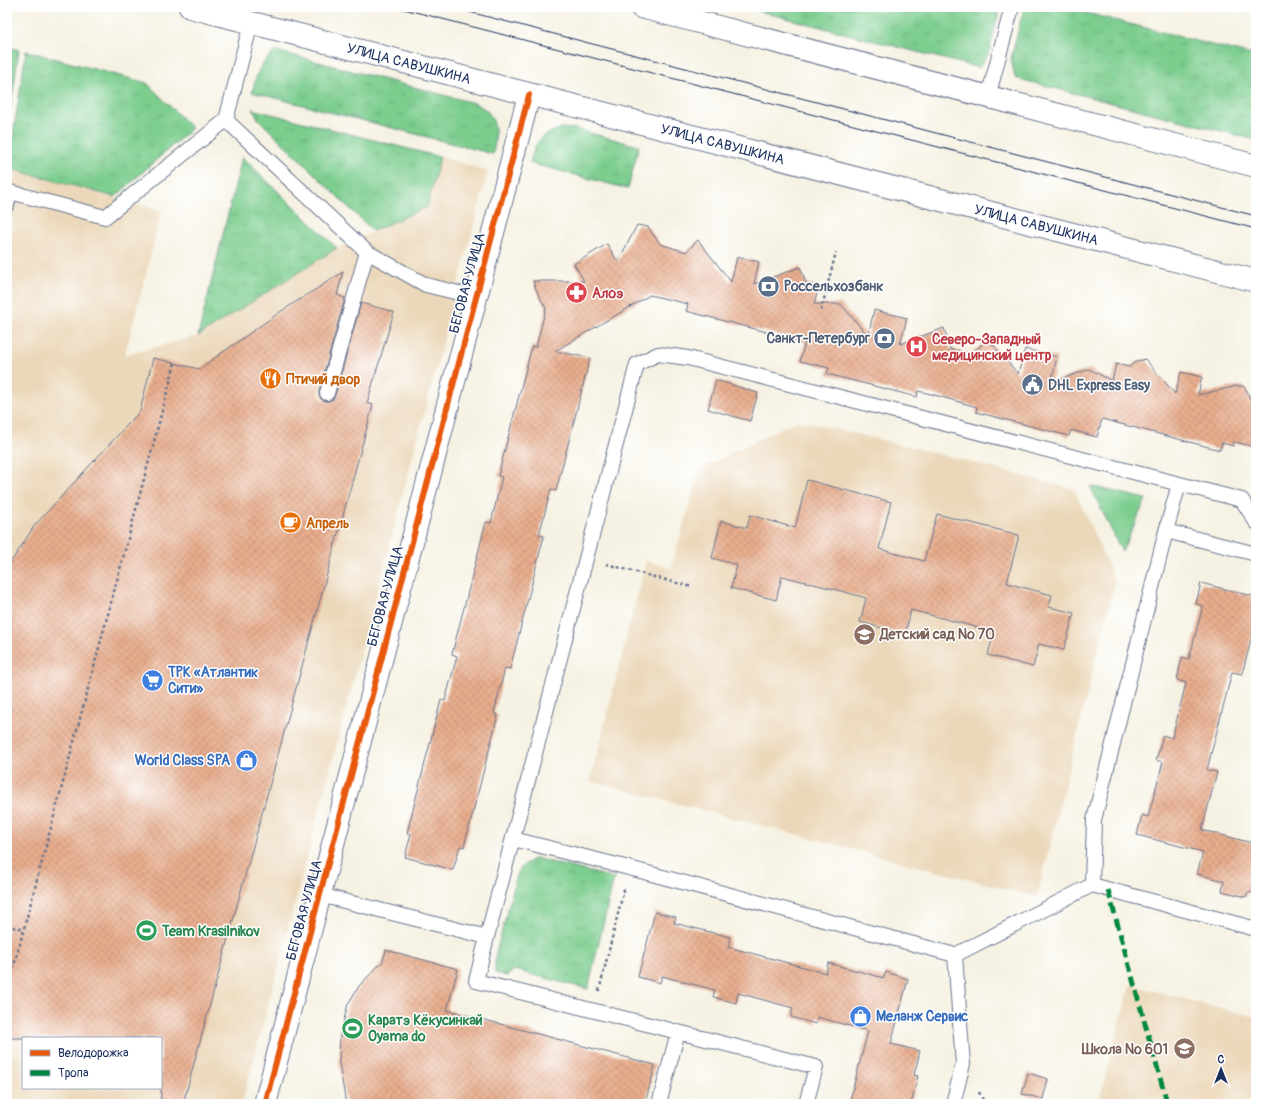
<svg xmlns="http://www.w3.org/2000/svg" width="1263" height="1111" viewBox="0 0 1263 1111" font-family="Pangolin,sans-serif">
  <defs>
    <pattern id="grass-tufts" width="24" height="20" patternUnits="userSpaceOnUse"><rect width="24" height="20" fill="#7bcd8e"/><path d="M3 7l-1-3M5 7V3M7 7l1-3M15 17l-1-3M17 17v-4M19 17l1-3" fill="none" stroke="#6ab07d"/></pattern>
    <pattern id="building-cross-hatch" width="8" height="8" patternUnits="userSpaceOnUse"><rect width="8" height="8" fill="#e8ad8d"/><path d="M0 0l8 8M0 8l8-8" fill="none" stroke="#c6957c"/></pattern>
  </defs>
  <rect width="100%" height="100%" fill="#fff"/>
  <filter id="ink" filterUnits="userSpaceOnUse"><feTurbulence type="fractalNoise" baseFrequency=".025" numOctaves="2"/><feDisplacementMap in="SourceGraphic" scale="8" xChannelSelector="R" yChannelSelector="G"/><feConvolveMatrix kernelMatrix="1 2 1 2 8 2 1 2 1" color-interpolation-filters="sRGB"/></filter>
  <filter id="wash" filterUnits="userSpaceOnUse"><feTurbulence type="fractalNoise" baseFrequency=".012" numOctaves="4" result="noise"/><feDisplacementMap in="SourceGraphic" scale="16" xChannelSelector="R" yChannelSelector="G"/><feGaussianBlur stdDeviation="0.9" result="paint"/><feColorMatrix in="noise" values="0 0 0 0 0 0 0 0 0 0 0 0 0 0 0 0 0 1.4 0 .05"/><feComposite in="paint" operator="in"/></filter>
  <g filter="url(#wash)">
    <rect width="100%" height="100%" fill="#f6f2e3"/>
    <!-- built -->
    <path fill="#ebd8ba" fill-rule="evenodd" d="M440,157L488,171L242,1104H7V168L162,211L125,355L198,336L337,248L427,207ZM23,1038H161V1088H23Z
      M797,420L927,451L1074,489L1115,581L1037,897L590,781L646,561L671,568L700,469Z
      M1130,985L1256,1017V1104H1098Z"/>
    <!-- grass -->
    <path fill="url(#grass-tufts)" stroke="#4b7e76" d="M743,7H1000L989,53L979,68Z
      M1024,7H1063L1256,56V140L1015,78L1011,59Z
      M7,47L19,50L7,134Z
      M26,51L147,83L192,128L115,197L8,168Z
      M276,51L474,103C478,105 484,108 487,111C498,123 496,140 493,154L252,92C258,71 258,65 276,51Z
      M252,109L440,157L427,207L373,231L259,120Z
      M561,128L575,129L639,146L628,189L530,163C536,140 539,137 561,128Z
      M242,157L337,248L198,336Z
      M535,858L614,878L588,989L514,970L507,976L495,973V957L518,871L525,864Z"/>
    <!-- green -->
    <path fill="#7bcd8e" stroke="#4b7e76" d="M1090,486L1146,499L1122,552Z"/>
    <g id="blocks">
      <!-- building -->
      <path fill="url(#building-cross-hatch)" d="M637,225L648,227L660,244L686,252L698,240L731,282L737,257L759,262L754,284L800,267L806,283L819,287L814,304H841L868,336L874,310L907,318L900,344L944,328L950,349L971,354L988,339L1018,374L1025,349L1057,357L1051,383L1089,369L1112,381L1116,364L1129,367L1136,362L1145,359L1175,394L1181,372L1202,377L1198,395L1237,386H1243L1247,391L1250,399L1256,400V447L1234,442L1233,446L1222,443L1220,450L1102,419L1097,437L1071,430L1069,436L976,412L977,407L931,394L918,391L917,397L827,374L829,368L800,361L805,342L686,311L688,304L650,295L555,351L590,358L556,491L551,489L539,535L544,536L510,669L505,668L494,713L498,715L464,847L460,846L453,870L405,857L411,834L407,833L441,700L445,701L457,656L452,654L486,522L491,523L502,477L498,476L532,346L536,347L546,308L539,296L533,281H584L574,264L607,244L618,262Z
        M343,272L337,295L345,298L319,391V395L321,399L325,401H329L333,399L335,395L361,303L394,312L367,403L373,405L183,1104H161V1038H7V568L35,525L140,411L153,358L199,369L280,312Z
        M716,380L758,393L750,421L708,409Z
        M807,480L891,502L879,549L924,561L937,514L1019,535L1007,583L1052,595L1049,607L1074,613L1064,650L1039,644L1033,667L988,655L994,632L911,610L905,634L860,622L866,598L841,591L782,576L776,600L731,588L737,565L712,558L721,521L747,528L750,515L795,528Z
        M1201,583L1256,597V621L1242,674L1232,672L1207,770L1217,772L1202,830L1256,844V894L1248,892L1246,897L1222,891L1224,881L1197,874L1203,852L1137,835L1142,815L1148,817L1163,762L1156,760L1163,735L1172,738L1186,683L1177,680L1182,657L1189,659L1203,606L1196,604Z
        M655,912L676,917L674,923L730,937L728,947L826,973L828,963L884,978L886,972L908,979L891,1044L920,1051L914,1075L918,1076L911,1104H849L868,1031L817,1017L816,1024L791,1017L793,1008L738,993L736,1003L713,997L715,990L662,976L660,983L638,977Z
        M386,950L458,969L447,1010L655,1065L645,1104H346L339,1063L340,1035L348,1004L359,986L383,961Z
        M1028,1073L1048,1079L1043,1099L1022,1094Z"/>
    </g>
  </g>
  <g filter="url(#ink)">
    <use href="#blocks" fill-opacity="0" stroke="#68738d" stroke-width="1"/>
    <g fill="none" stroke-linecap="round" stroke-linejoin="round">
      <defs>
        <path id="service" d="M988,97L1012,7
          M226,120L367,252L426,285L475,297
          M7,205L10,192L105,217L226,120L251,23
          M327,393L367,252
          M1179,484L1166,531L1256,554
          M513,839L629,868L955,955L963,1064L953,1104
          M1092,885L1256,929
          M320,895L487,937L637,364L658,354L688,358L1242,500L1256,522
          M487,937L476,981L678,1032
          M955,955L1092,885L1094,820L1166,531
          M659,1104L678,1032L816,1067L806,1104"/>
        <path id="minor" d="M265,1104L529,95"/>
        <g id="secondary">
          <path id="s1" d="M190,7L1256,281"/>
          <path d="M641,7L1256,166"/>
        </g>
      </defs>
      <!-- service casing -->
      <use href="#service" stroke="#68738d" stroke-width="16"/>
      <!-- minor casing -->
      <use href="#minor" stroke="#68738d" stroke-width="24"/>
      <!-- secondary casing -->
      <use href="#secondary" stroke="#68738d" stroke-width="24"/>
      <!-- path -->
      <path stroke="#68738d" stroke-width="2.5" stroke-dasharray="3 3" stroke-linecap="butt" d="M821,311L836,252
        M606,564L692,587
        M7,926L24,929
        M599,991L624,889
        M7,992L175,363
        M979,1092L985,1104"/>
      <!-- service -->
      <use href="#service" stroke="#fff" stroke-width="14"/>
      <!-- minor -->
      <use href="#minor" stroke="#fff" stroke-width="22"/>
      <!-- secondary -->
      <use href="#secondary" stroke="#fff" stroke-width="22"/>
      <!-- tram -->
      <path stroke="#1b2f5e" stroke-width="1" d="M396,7L1256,229
        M450,7L1256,216"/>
      <!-- quiet -->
      <path stroke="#00873e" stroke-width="5" stroke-dasharray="10 5" stroke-linecap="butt" d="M1108,890L1166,1099"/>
      <defs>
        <path id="cycleway" d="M265,1104L529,95"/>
      </defs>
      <!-- cycleway casing -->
      <use href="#cycleway" stroke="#fff" stroke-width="8"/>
      <!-- cycleway -->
      <use href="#cycleway" stroke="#e8590c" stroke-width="6"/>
    </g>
  </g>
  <!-- icons -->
  <defs>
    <symbol id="bank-disc" viewBox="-11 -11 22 22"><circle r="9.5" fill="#5c6f8a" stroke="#fff"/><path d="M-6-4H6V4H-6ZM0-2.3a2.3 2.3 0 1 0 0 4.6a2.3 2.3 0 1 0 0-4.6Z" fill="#fff"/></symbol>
    <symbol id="pharmacy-disc" viewBox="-11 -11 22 22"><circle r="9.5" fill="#e0444e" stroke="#fff"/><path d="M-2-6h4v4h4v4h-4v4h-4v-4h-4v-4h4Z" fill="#fff"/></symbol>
    <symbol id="hospital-disc" viewBox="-11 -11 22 22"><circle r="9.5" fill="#e0444e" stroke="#fff"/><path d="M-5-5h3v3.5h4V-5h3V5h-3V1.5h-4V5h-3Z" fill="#fff"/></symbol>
    <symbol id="restaurant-disc" viewBox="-11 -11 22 22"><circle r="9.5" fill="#e8710a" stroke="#fff"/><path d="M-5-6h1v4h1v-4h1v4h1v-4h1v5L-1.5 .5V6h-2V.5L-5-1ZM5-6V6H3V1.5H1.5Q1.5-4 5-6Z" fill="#fff"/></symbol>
    <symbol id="civic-disc" viewBox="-11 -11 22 22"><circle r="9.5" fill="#5c6f8a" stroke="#fff"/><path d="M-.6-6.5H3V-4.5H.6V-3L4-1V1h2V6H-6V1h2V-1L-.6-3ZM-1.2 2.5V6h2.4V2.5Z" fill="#fff"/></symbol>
    <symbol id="cafe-disc" viewBox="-11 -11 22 22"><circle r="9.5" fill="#e8710a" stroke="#fff"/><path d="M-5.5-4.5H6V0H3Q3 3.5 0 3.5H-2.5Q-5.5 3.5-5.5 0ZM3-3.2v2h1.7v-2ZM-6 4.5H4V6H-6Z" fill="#fff"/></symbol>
    <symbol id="school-disc" viewBox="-11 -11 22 22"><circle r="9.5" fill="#8d6e63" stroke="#fff"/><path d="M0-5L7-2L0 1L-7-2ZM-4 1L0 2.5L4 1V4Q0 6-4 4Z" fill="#fff"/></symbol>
    <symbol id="supermarket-disc" viewBox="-11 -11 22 22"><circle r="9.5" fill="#3f7fe0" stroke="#fff"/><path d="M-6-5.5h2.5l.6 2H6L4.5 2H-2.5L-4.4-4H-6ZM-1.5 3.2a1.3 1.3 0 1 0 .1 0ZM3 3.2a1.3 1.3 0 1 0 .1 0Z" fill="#fff"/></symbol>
    <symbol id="shop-disc" viewBox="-11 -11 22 22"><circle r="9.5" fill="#3f7fe0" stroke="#fff"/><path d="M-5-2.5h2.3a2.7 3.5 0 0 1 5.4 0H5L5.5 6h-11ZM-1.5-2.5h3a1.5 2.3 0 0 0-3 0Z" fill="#fff"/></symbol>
    <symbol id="stadium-disc" viewBox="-11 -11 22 22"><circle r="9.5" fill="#2e9e5b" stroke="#fff"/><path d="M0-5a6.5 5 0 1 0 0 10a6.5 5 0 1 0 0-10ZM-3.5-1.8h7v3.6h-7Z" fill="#fff"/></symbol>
  </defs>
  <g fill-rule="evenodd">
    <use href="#bank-disc" x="756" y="274" width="25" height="25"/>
    <use href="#pharmacy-disc" x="564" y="280" width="25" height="25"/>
    <use href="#bank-disc" x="872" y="326" width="25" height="25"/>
    <use href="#hospital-disc" x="904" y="334" width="25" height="25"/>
    <use href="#restaurant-disc" x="258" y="366" width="25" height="25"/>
    <use href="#civic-disc" x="1020" y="372" width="25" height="25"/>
    <use href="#cafe-disc" x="278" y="510" width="25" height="25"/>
    <use href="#school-disc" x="852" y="622" width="25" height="25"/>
    <use href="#supermarket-disc" x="140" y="668" width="25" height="25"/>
    <use href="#shop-disc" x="234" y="748" width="25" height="25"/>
    <use href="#stadium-disc" x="134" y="918" width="25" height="25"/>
    <use href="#shop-disc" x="848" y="1004" width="25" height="25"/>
    <use href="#stadium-disc" x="340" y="1016" width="25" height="25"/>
    <use href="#school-disc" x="1172" y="1036" width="25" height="25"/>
  </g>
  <g text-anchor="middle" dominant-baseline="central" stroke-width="3" stroke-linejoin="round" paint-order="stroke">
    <!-- street labels -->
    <g font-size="14" fill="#1b2f5e" stroke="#fff">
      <text stroke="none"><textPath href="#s1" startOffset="226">УЛИЦА САВУШКИНА</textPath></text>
      <text stroke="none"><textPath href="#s1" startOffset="550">УЛИЦА САВУШКИНА</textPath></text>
      <text stroke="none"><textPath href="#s1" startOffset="874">УЛИЦА САВУШКИНА</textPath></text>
      <text transform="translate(467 283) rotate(-75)">БЕГОВАЯ УЛИЦА</text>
      <text transform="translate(385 596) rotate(-75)">БЕГОВАЯ УЛИЦА</text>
      <text transform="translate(304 910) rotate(-75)">БЕГОВАЯ УЛИЦА</text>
    </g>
    <!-- service labels -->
    <g font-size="14" font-weight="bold" fill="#4e5e75" stroke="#fff" text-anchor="start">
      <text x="784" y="286">Россельхозбанк</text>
      <text x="870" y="338" text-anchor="end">Санкт-Петербург</text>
      <text x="1048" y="385">DHL Express Easy</text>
    </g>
    <!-- health labels -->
    <g font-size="14" font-weight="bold" fill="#be3a42" stroke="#fff" text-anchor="start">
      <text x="592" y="293">Алоэ</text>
      <text x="932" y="339">Северо-Западный<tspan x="932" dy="16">медицинский центр</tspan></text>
    </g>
    <!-- food labels -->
    <g font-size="14" font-weight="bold" fill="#c56008" stroke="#fff" text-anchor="start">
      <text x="286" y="379">Птичий двор</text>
      <text x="306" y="523">Апрель</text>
    </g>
    <!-- education labels -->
    <g font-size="14" font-weight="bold" fill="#785e54" stroke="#fff" text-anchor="start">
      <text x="880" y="634">Детский сад № 70</text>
      <text x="1168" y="1049" text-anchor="end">Школа № 601</text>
    </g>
    <!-- shop labels -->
    <g font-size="14" font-weight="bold" fill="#366cbe" stroke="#fff" text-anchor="start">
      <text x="168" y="672">ТРК «Атлантик<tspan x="168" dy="16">Сити»</tspan></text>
      <text x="230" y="760" text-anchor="end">World Class SPA</text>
      <text x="876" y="1016">Меланж Сервис</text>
    </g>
    <!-- leisure labels -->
    <g font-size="14" font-weight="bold" fill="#27864d" stroke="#fff" text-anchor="start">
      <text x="162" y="931">Team Krasilnikov</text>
      <text x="368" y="1020">Каратэ Кёкусинкай<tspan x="368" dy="16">Oyama do</tspan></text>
    </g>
  </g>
  <!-- margin -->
  <rect width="1263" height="1111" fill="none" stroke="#fff" stroke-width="24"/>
  <!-- legend -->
  <rect x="22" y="1037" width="140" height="52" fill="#ffffff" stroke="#a4acbf"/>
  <rect x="30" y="1050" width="20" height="6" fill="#e8590c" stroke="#a4acbf"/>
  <text x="58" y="1057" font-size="12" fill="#1b2f5e">Велодорожка</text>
  <rect x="30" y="1070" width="20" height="6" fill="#00873e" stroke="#a4acbf"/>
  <text x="58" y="1077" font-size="12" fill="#1b2f5e">Тропа</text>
  <!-- north arrow -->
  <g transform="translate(1221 1069)" stroke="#ffffff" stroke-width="3" paint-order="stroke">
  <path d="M0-3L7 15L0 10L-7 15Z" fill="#1b2f5e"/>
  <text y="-6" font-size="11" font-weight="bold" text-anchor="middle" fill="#1b2f5e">С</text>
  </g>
</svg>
